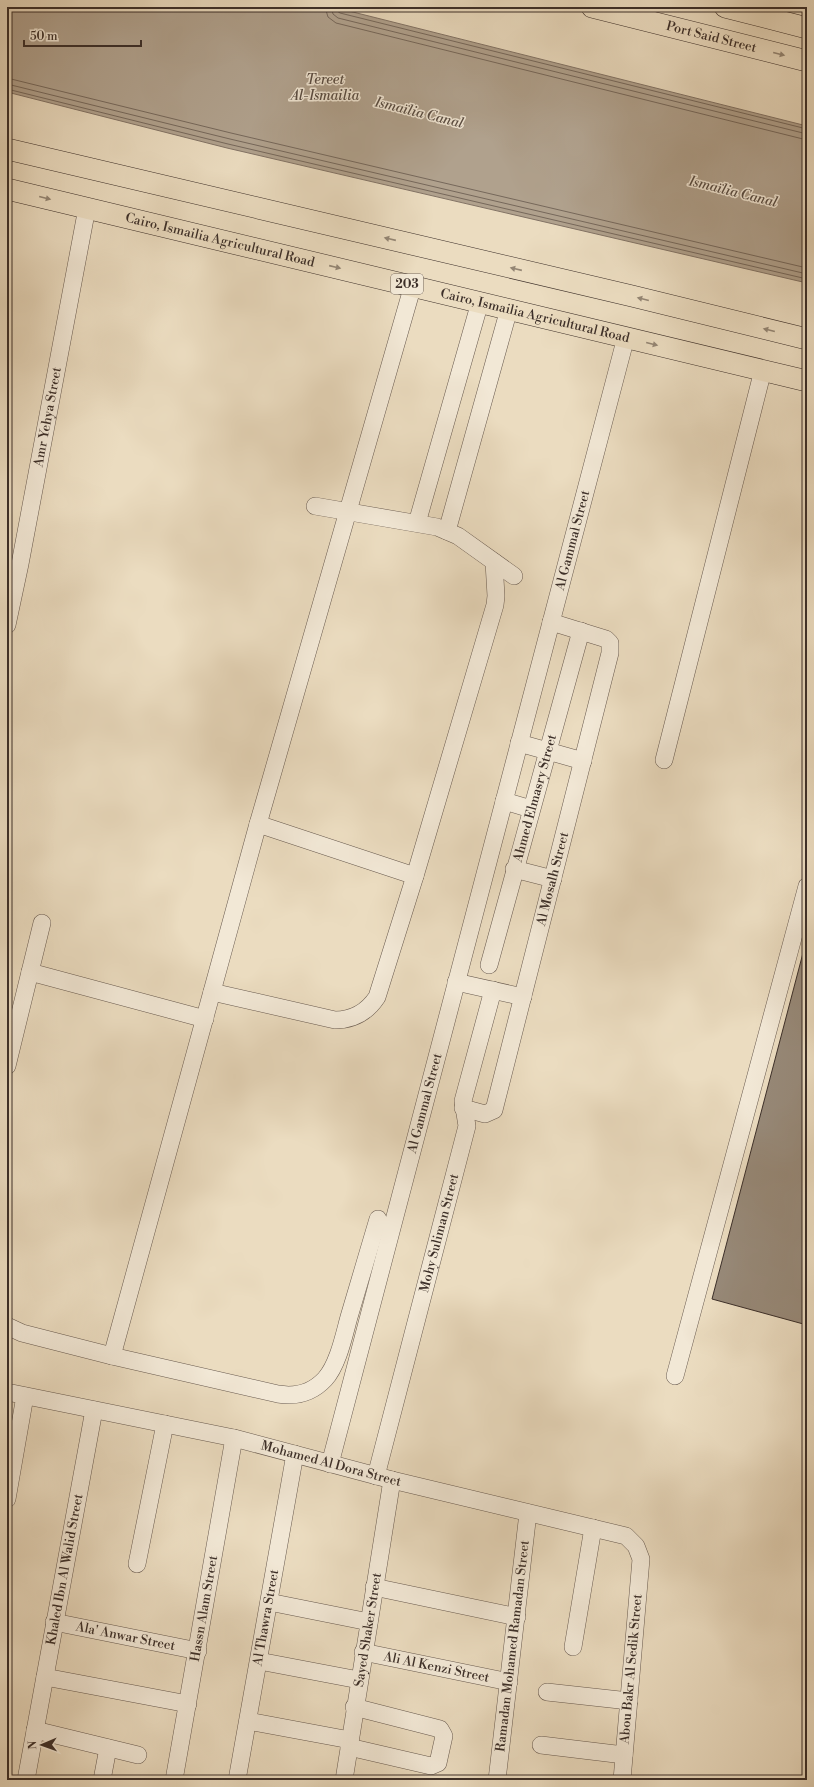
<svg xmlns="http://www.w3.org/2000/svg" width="814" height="1787" viewBox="0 0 814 1787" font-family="'Libre Bodoni',serif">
  <rect width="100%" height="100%" fill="#ebdcc0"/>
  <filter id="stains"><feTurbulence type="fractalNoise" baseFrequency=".005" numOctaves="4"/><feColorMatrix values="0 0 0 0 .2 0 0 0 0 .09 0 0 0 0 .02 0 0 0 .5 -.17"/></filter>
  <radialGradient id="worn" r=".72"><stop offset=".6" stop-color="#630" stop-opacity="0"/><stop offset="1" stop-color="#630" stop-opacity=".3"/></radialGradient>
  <!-- water -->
  <path fill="#b0a18d" stroke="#827365" d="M7,7H333L807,126V283L227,148L7,92Z"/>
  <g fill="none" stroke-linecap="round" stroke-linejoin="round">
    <!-- shore -->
    <path stroke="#76685b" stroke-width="1" d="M325,7L328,17L336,23L807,140
      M331,7L333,14L338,18L807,134
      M336,7L337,11L340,13L807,129
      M7,78L231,133L807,268
      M7,84L230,139L807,274
      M7,89L228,144L807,279"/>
  </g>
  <!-- building -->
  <path fill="#978978" stroke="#3c2f29" d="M803,953L807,954V1325L712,1299Z"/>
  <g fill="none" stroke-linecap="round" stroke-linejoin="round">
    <defs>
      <g id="minor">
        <path d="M315,506L437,527L458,536L514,576"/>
        <path d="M417,523L480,302"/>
        <path d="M447,531L509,309"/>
        <path id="s1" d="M7,625L20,564L87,208"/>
        <path d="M519,743L583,761"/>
        <path d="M664,760L763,370"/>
        <path d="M504,801L531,809"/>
        <path d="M258,824L415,876"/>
        <path d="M514,869L553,879"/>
        <path id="s2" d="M489,965L581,631"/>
        <path d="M30,972L205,1019"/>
        <path d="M456,982L523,997"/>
        <path d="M212,992L335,1020C353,1020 367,1012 377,997L415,876L495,605L496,596L494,562"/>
        <path d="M7,1066L42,923"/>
        <path id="s3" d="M463,1108L485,1114L494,1110L610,653V643L606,639L551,622"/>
        <path d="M7,1326L22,1333L112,1356L278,1394C296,1397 312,1393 325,1379C338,1365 344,1335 349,1317C359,1284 368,1252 378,1219"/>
        <path d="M112,1356L258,824L413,285"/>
        <path d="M675,1376L807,886"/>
        <path id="s4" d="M7,1392L234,1438L392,1480L626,1536L636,1546L641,1559L622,1780"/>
        <path id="s5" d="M330,1464L626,337"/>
        <path id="s6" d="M376,1476L467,1126L463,1101L493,990"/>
        <path d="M7,1499L25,1396"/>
        <path d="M137,1564L165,1424"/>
        <path d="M374,1587L517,1617"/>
        <path d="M269,1602L369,1622"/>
        <path id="s7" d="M54,1622L198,1651"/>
        <path d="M573,1647L593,1528"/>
        <path id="s8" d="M363,1652L509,1682"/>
        <path d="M259,1661L359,1680"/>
        <path d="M45,1677L188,1704"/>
        <path d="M547,1692L629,1701"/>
        <path d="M248,1721L350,1740"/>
        <path d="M35,1730L138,1755"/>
        <path d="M541,1745L624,1755"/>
        <path d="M349,1747L431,1766L438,1763L444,1736L440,1729L354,1707"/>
        <path id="s9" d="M26,1780L94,1410"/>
        <path d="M102,1780L108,1748"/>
        <path id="s10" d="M174,1780L234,1438"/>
        <path id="s11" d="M237,1780L295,1454"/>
        <path id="s12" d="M344,1780L392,1480"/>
        <path id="s13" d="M497,1780L528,1513"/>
      </g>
      <g id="major">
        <path id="s14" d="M592,7L807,61"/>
        <path d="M725,7L807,28"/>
        <path d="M7,149L632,296L807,339"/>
        <path id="s15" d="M7,189L807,381"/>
      </g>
    </defs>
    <!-- minor casing -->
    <use href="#minor" stroke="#685a4f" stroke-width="18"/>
    <!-- major casing -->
    <use href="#major" stroke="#3c2f29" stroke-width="22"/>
    <!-- minor -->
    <use href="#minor" stroke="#f2e8d6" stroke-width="17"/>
    <!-- major -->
    <use href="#major" stroke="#ebdcc0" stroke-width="21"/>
  </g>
  <!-- one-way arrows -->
  <defs><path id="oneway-solid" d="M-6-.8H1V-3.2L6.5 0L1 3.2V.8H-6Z"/></defs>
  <g fill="#948674">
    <use href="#oneway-solid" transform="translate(779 54) rotate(14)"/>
    <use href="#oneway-solid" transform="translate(45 198) rotate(14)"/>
    <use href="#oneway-solid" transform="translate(390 239) rotate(-167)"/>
    <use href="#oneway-solid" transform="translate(335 267) rotate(13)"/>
    <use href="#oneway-solid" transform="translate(516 269) rotate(-167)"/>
    <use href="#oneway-solid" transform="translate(643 299) rotate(-166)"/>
    <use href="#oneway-solid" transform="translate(769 330) rotate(-166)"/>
    <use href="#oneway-solid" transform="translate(652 344) rotate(14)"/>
  </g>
  <g text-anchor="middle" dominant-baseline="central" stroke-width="3" stroke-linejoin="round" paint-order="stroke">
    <!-- shield labels -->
    <rect fill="#f2e8d6" stroke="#73665d" stroke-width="1" x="391" y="274" width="32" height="20" rx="3"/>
    <g font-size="12" font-weight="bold" fill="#3c2f29">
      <text x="407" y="284">203</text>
    </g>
    <!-- street labels -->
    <g font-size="13" fill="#3c2f29" stroke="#f2e8d6">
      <text stroke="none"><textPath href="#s14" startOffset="123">Port Said Street</textPath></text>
      <text stroke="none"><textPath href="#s15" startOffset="219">Cairo, Ismailia Agricultural Road</textPath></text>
      <text stroke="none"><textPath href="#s15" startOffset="543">Cairo, Ismailia Agricultural Road</textPath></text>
      <text stroke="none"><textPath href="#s1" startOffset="212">Amr Yehya Street</textPath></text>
      <text stroke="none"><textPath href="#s5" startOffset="955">Al Gammal Street</textPath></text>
      <text stroke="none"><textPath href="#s2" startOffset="173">Ahmed Elmasry Street</textPath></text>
      <text stroke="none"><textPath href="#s3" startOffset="271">Al Mosalh Street</textPath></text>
      <text stroke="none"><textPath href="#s5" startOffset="373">Al Gammal Street</textPath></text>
      <text stroke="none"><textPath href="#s6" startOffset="251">Mohy Suliman Street</textPath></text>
      <text stroke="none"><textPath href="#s4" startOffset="332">Mohamed Al Dora Street</textPath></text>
      <text stroke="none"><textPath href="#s9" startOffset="214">Khaled Ibn Al Walid Street</textPath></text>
      <text stroke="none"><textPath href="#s10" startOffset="174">Hassn Alam Street</textPath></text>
      <text stroke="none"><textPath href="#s11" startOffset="165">Al Thawra Street</textPath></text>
      <text stroke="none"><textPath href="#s12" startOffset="152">Sayed Shaker Street</textPath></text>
      <text stroke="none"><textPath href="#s7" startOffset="73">Ala' Anwar Street</textPath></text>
      <text stroke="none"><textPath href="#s13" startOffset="135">Ramadan Mohamed Ramadan Street</textPath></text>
      <text stroke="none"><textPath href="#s8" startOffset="75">Ali Al Kenzi Street</textPath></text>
      <text transform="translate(631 1669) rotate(-85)">Abou Bakr Al Sedik Street</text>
    </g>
    <!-- water labels -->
    <g font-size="14" font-style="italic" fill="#594c42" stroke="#f2e8d6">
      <text x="325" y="80">Tereet<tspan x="325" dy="16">Al-Ismailia</tspan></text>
      <text transform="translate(419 113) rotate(14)">Ismaïlia Canal</text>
      <text transform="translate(733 192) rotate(14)">Ismaïlia Canal</text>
    </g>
  </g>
  <!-- margin -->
  <rect width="814" height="1787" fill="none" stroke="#ebdcc0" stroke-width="24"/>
  <rect x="8" y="8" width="798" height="1771" fill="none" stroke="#3c2f29" stroke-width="2"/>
  <rect x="12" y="12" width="790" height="1763" fill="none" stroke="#3c2f29"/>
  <!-- north arrow -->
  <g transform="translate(42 1745) rotate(268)" stroke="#f2e8d6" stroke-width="3" paint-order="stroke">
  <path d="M0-3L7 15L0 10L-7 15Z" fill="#3c2f29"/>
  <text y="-6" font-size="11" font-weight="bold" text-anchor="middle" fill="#3c2f29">N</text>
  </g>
  <!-- scale -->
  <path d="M24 40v6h117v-6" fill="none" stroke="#3c2f29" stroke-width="2"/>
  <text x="30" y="40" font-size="12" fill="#3c2f29" stroke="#f2e8d6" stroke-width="3" paint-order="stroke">50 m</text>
  <rect width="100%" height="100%" filter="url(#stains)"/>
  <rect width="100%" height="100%" fill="url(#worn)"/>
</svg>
